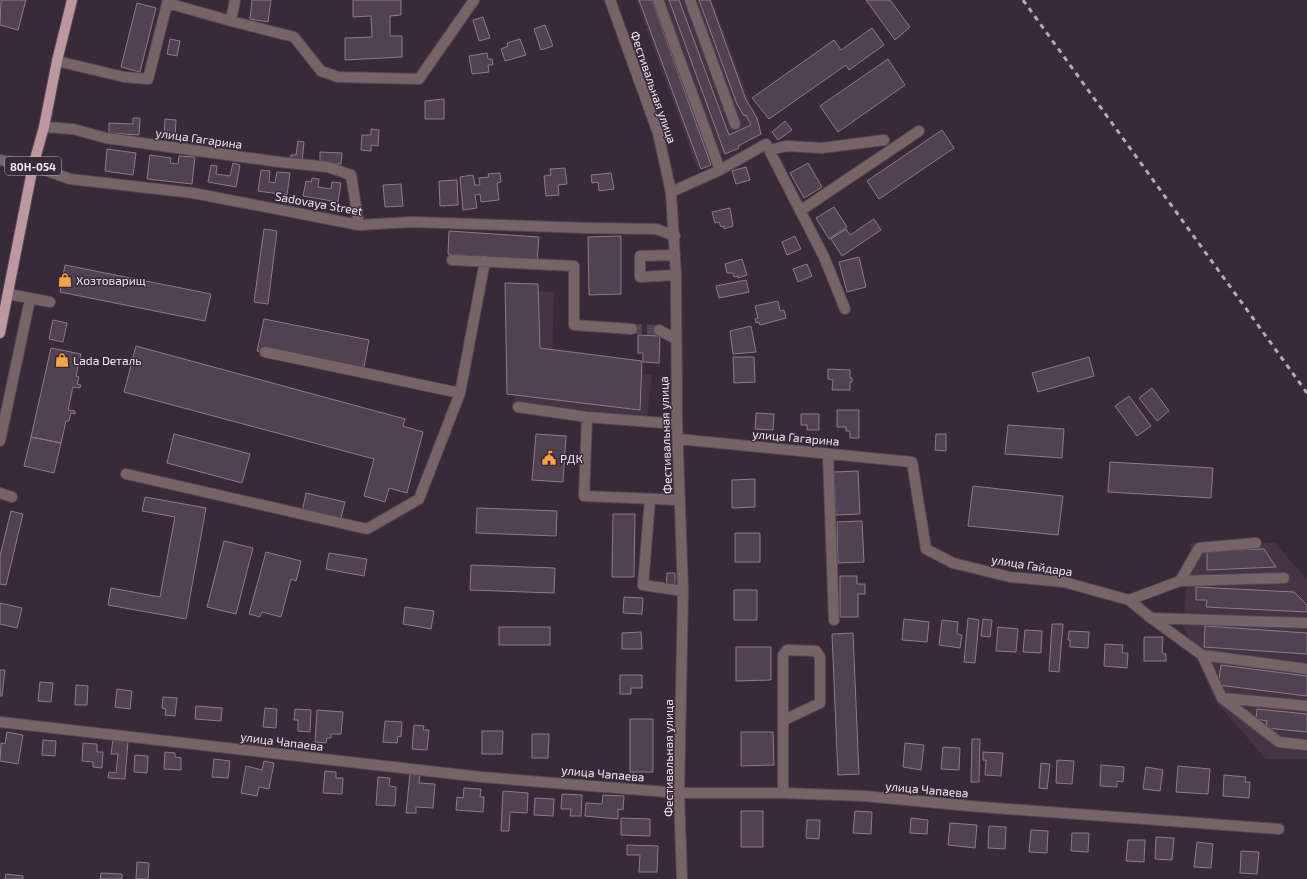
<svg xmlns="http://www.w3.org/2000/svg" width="1307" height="879" viewBox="0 0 1307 879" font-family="'Exo 2',sans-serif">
  <rect width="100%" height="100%" fill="#382a39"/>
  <!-- built -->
  <path fill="#453346" d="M636,0H712L760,128L698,171Z
    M518,290L554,292L552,365L652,375L647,417L514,403Z
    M1191,542L1275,543L1307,579V759H1266L1215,701L1183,625Z"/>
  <!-- building -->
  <path fill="#514252" stroke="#8b7a8c" d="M1,0H26L18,30L0,25Z
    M252,0H271L268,22L250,19Z
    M353,0H401V15L390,16V36H402V57L345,60V38L372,37L371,16L353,17Z
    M639,0H652L711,165L701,169Z
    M669,0H679L729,135L751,125L746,115L744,116L737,104L699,0H710L746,100L757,118L761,134L738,146L739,148L725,154Z
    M866,0H890L910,27L895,40Z
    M137,3L156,8L140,72L121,67Z
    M483,17L490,38L479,41L473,20Z
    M545,25L553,46L541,50L534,29Z
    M872,28L884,45L849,70L846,65L769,119L752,98L834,40L841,50Z
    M170,39L180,41L177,56L167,54Z
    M520,39L526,55L505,61L501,49L508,46L507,43Z
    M487,53L488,59H492L493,65H488L489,72L472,74L469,56Z
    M888,59L905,85L838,132L820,106Z
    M444,99V119H425V101Z
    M133,118H140L139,135L109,133V123L133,124Z
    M165,119L176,120L175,139L164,138Z
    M785,121L792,130L778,140L772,132Z
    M371,129L379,130L378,146L371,145V151L361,150L362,135H371Z
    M942,130L954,148L879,199L867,181Z
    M298,141L304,142L302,162L290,161L291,155H296Z
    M107,149L136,153L133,175L105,171Z
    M320,152L342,153L341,164L320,163Z
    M150,155L171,158L170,163L178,164L179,156L195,157L192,184L147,179Z
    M233,163L240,165L236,187L208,182L211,165L217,166L216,174L230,176Z
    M808,163L822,187L804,198L790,173Z
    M746,167L750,180L736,184L732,171Z
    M565,168L567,184L558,185L559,195L546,196L544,176L551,175L550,169Z
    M261,170L270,171L269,182L275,183L277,172L290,173L287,195L258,191Z
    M500,173L501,182L497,183L499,200L481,202L480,194L475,195L477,208L463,210L460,177L473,175L475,185H480L479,178L489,177L488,174Z
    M611,173L614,189L599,191L598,182L592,183L591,175Z
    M312,178L319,179L318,187L331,189L332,182L341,183L338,202L303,196L306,181L311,182Z
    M457,180L458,205L440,206L439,181Z
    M401,184L403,206L385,207L383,185Z
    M834,207L847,227L829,239L816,218Z
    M730,208L733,226L724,229V226L721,227L719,222L715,223L712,212Z
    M874,219L881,230L842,256L831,239L846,229L850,235Z
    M264,229L277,231L268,304L254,302Z
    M449,231L539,237L537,261L448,254Z
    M621,236V294L589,295L588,237Z
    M795,236L801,249L787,255L782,242Z
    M859,257L866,287L847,292L839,262Z
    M742,259L747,275L738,278V276L734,277L733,273H727L725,264Z
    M807,264L812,276L798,282L793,269Z
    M65,265L211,294L205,321L60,292Z
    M746,280L749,292L719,298L716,286Z
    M505,283L538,284L540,348L642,361L640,410L507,394Z
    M778,301L780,311L784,310L786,318L760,325L759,322L756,323L755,319L758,318L755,306Z
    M264,319L369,340L363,372L257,351Z
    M53,320L67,323L63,342L49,339Z
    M751,326L756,352L733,354L730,331Z
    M638,335L660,336L659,363L643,362V353H638Z
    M136,346L405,419L403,426L423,432L407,493L389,488L385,502L364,496L374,459L124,392Z
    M51,348L81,354L76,376L79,377L77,384L81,385L80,388L73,387L68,410L75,411V414L71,413L69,421H66L61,443L31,437Z
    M733,357H754L755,382L734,383Z
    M1089,357L1094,376L1038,392L1032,373Z
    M828,369L850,370V378H852V382H850V390H832L833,380L828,379Z
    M1152,388L1169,411L1157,421L1139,398Z
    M1129,396L1151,426L1137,436L1115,406Z
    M837,410H859V438H850V431H846V427H837Z
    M756,413L774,414L773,430L755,429Z
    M801,414H819V430H807V425H801Z
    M1008,425L1064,429L1062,458L1005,454Z
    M174,434L250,454L242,483L167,463Z
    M536,434L566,436L563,482L532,480Z
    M936,434H946V451L935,450Z
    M31,437L61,443L54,473L24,466Z
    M1110,462L1213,468L1211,498L1108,492Z
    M858,471L860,514L836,515L834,472Z
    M755,479V507L732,508V480Z
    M973,486L1063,496L1058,535L968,526Z
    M306,493L345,502L340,522L302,512Z
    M145,497L206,508L186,619L108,605L111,588L160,597L175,517L142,511Z
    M477,508L557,511L556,536L476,533Z
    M11,511L23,514L6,585L0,584V556Z
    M613,514H635L634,577H612Z
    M862,521L864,562L838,563L837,522Z
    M735,533H760V562H735Z
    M224,541L253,548L236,614L207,607Z
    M1264,549L1276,567L1207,570V551Z
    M266,552L301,561L296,581L291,579L281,617L262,612L260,617L249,614Z
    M329,553L367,559L364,576L326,569Z
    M471,565L555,568L554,593L470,590Z
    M667,573H675V588L666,587Z
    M840,576H857V584H865V594H858V617H840Z
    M1196,587L1294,592L1307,605V612L1206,607L1207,600H1196Z
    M734,590H757V620H734Z
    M624,597L643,598L642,614L623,613Z
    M0,603L22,608L17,628L0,624Z
    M405,607L434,611L431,629L403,624Z
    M968,618L979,620L975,663L964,662Z
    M904,619L929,622L927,642L902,640Z
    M983,619L992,620L990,637L981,636Z
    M942,620L958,622L957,634L962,635L960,648L939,645Z
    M1052,624H1063L1059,672L1049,671Z
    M1205,626L1307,633V654L1204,647Z
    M499,627H550V645H499Z
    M998,627L1018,629L1016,652L996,651Z
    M1025,630L1042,631L1041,653L1023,652Z
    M1069,631L1089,632L1088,648L1070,647V640H1068Z
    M641,632L642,649H622V633Z
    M853,633L859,774L838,775L832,634Z
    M1144,637H1163L1162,653L1166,654V661H1144Z
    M1105,644L1123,645L1122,653H1128L1127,668L1104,666Z
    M736,647H771V680L736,681Z
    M1221,665L1307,676V696L1218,685Z
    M0,670H5L2,696H0Z
    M620,675H642V688H631V694H620Z
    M40,682L53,683L51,702L38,701Z
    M76,685L88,686L87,705H75Z
    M117,689L132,691L130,709L115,707Z
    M163,697L177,698L175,716L165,715L166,709L162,708Z
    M196,706L222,708L221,721L195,719Z
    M265,708L277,709L276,728L263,727Z
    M295,709L311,710L310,732L298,731V720H294Z
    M1257,709L1307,714V732L1266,728L1267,721L1256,719Z
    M317,710L343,712L341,734H331V738H327L326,743L315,742Z
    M630,719H653V772H630Z
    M385,721L402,722L401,737L398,736L397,743L383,742Z
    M414,725L424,726L423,730H429L427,750L412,749Z
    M482,731H503L502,754H482Z
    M7,732L23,735L18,764L0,761L1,743L5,744Z
    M741,732H773L774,765L741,766Z
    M532,734H549L548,758H532Z
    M972,739H980L979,782H971Z
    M43,740L56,741L55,756L42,755Z
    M113,740L128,741L125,779L108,778L109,772L116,773L118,754H111Z
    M83,743L97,744V752H103L102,768L93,767V762L82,761Z
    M905,743L924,745L921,770L903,767Z
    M943,747L960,748L959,770L941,769Z
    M165,752L175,753V757L181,758V770L164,769Z
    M983,752L1003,753L1001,776L985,775L986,760H983Z
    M135,755L148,756L147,773L134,772Z
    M214,759L230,761L228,778L212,777Z
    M1057,760L1074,761L1072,784L1056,783Z
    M264,761L274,763L269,789L259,787L257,796L241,793L246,766L262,770Z
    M1041,763L1050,764L1047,789L1039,788Z
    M1101,765L1124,767L1123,782L1117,781V787L1100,786Z
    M1178,766L1210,769L1208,794L1176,792Z
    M1146,767L1163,770L1160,791L1143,789Z
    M325,771L336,772V778H343L342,794L323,793Z
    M410,774L420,775L419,783L435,784L433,808L416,807V813H406Z
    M1224,775L1246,777L1245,782H1250L1249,798L1223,796Z
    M378,777L390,778L389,786L396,787L395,806L376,805Z
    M464,788L481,789L480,797H484L483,812L456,810L457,797L463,798Z
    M503,791L528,793L527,813L510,812L509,831H501Z
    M562,794L582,795L581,816H570L571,809H561Z
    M603,795L624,796L623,810L618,809V819L585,816L586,803L602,804Z
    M535,798L554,799L553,816L534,815Z
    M741,811H763V847H741Z
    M855,811L872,812L871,834L853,833Z
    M621,818L650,819V836L621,835Z
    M911,818L928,820L927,834L910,833Z
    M807,820H820L819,839L806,838Z
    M950,823L977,825L975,848L948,845Z
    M989,826L1006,827L1005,849L988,848Z
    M1031,830L1048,831L1047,853L1029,852Z
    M1072,833H1089L1088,852L1071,851Z
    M1156,837L1174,838L1172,860L1155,859Z
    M1128,840H1145L1144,862L1126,861Z
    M1197,842L1213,844L1211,868L1194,867Z
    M627,845L658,846L657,872H639L640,855H627Z
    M1241,851L1259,852L1257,874L1240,873Z
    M137,862L149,863L148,879H136Z
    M101,873L122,874V879H100Z
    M6,874L23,876V879H5Z"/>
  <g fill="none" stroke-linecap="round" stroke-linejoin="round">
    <!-- minor-tunnel -->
    <path stroke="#544655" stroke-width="10" stroke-dasharray="10 5" stroke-linecap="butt" d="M632,329L659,330"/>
    <defs>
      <path id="minor" d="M610,0L658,133L671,192L676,275L677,424L683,591L679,793L682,879
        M658,0L720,170
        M690,0L735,124
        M167,3L231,21L294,37L321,71L338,77L419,79L474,0
        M231,21L235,0
        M57,61L124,77L148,79L168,0
        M44,127L73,129L106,138L170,147L279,162L328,167L351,175L359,225
        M769,150L787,146L822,148L884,140
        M0,160L33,166L70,179L193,193L359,225L412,222L587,228L656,229L675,236
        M671,192L720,170L766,144L824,257L845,309
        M800,211L919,131
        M675,255L640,256V277L676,275
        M452,260L574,266V325L632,329
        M8,294L50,302
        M659,330L676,339
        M265,352L460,393
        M518,407L587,417L677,424
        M587,417L584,496L680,500
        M678,439L912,462L926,549L953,563L1010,577L1064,582L1129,600L1151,618
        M0,441L30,299
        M828,454L834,620
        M126,474L367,529L419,499L460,393L485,261
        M0,493L12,497
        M650,499L643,585L683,591
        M1180,581L1199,548L1256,543
        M1129,600L1180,581L1284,578
        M1307,623L1151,618L1202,655L1307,669
        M1202,655L1222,698L1279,742L1307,745
        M1222,698L1307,706
        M0,722L481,777L679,793H783L864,796L981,807L1279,829
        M783,793V655L787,650L816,651L820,657V703L784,720"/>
      <path id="major" d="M0,333L33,166L44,127L57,61L72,0"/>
    </defs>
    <!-- minor casing -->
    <use href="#minor" stroke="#554856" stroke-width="12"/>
    <!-- major casing -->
    <use href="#major" stroke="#554856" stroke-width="12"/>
    <!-- minor -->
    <use href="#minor" stroke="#776467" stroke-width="10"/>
    <!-- major -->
    <use href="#major" stroke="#bd989f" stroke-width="10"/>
    <!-- rail -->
    <path stroke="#b4aab5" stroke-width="3" stroke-dasharray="5 5" stroke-linecap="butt" d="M1023,0L1307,393"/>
  </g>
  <!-- icons -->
  <defs>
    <symbol id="shop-bare" viewBox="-9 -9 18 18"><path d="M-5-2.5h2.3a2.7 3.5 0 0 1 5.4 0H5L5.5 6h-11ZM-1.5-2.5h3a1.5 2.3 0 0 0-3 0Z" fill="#f5a346" stroke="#382a39" stroke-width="2.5" paint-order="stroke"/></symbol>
    <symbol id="civic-bare" viewBox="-9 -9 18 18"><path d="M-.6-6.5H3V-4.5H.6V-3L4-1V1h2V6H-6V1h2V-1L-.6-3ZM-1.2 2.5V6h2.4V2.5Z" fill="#f5a346" stroke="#382a39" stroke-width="2.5" paint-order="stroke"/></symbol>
  </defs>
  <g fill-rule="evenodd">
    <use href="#shop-bare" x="55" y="270" width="20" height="20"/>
    <use href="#shop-bare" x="52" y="350" width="20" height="20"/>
    <use href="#civic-bare" x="539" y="448" width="20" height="20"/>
  </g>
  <g text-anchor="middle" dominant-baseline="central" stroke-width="3" stroke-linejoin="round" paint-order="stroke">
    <!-- shield labels -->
    <rect fill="#382a39" stroke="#b9aeba" stroke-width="1" x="5" y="157" width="56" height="18" rx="3"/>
    <g font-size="11" font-weight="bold" fill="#f0e7f1">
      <text x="33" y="166">80Н-054</text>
    </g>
    <!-- street labels -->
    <g font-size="12" fill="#f0e7f1" stroke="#382a39">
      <text transform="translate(654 87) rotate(71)">Фестивальная улица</text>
      <text transform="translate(199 138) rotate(8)">улица Гагарина</text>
      <text transform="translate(319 203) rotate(10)">Sadovaya Street</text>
      <text transform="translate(665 435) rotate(-92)">Фестивальная улица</text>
      <text transform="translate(796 437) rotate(5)">улица Гагарина</text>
      <text transform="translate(1032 565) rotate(9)">улица Гайдара</text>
      <text transform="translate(282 741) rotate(7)">улица Чапаева</text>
      <text transform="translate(668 758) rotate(-90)">Фестивальная улица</text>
      <text transform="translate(603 773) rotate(5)">улица Чапаева</text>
      <text transform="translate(927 789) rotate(5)">улица Чапаева</text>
    </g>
    <!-- poi labels -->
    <g font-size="12" fill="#f0e7f1" stroke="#382a39" text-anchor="start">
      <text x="76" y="280">Хозтоварищ</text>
      <text x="73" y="360">Lada Dеталь</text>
      <text x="560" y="458">РДК</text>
    </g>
  </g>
</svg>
